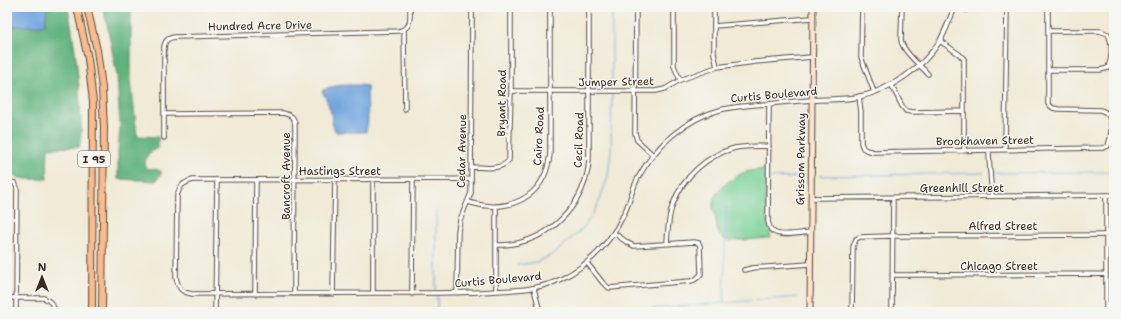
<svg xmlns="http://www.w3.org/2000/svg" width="1121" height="319" viewBox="0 0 1121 319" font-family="'Shantell Sans',sans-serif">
  <rect width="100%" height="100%" fill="#f6f6f2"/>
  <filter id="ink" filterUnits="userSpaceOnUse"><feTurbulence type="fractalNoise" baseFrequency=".025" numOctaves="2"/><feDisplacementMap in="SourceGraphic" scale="8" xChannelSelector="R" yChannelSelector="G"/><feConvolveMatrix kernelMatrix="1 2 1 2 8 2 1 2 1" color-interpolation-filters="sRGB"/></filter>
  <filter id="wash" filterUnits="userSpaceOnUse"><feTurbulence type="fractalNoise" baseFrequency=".012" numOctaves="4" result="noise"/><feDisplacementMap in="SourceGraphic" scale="16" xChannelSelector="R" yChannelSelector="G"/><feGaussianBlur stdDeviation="0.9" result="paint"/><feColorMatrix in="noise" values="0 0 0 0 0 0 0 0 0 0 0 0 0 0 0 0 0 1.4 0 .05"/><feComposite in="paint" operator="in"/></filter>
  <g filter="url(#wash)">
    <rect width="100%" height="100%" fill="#f0ead6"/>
    <!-- green -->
    <path fill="#77d095" stroke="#597d5a" d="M767,169C767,182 763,224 771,232L770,238L728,241C717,236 718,232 716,221C716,215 712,208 713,203C714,191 733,177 743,173C750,170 759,170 767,169Z"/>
    <!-- forest -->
    <path fill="#61b27e" stroke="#4e6e4e" d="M47,7H68C74,40 79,74 80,108C81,121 83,134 79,147L48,148L47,179C33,179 16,182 7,169V23L9,26L45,24Z
      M131,8V80L137,136L158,137V148C147,153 145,156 145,168C151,169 158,169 162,172L156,181L118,179V152L120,127L117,76L106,19L103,10Z"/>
    <!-- water -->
    <path fill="#72a5de" stroke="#56687e" d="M7,7H47L45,24L35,26H9L7,23Z
      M360,85L367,86L368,121L366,132H336C332,126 332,120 331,113C329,105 326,98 322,91C332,84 349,85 360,85Z"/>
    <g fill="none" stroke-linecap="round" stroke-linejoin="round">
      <!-- stream -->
      <path stroke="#72a5de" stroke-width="1" d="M612,85V7
        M995,173L1114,172
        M820,176L984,173
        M770,178L804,177
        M436,212V290
        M517,265L537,262L555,253L582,229L591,217L600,200L608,176L611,150L612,95
        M437,295V312
        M724,302L726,200
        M610,312L798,297"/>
    </g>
  </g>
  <g filter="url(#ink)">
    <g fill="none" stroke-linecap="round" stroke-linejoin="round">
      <defs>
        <path id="minor" d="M636,7L635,133L637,140L653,155
          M674,7V66L680,80
          M714,7V53L717,67
          M862,7L861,57L874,92
          M902,7L901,40C903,52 920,65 928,74
          M958,7L966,10
          M714,26L812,18
          M404,30L405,109
          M940,41L959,54L964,59V151
          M1048,70H1100L1108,68C1112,58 1113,44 1108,34L1100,31H1048
          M891,84L902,106L906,111L912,112L964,111
          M511,91H656L665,89L680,80L717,67L755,62L812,57
          M859,96L861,112V143L863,148L866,150L874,152L1103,148L1108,146C1112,135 1115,113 1100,110L1058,109L1053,108L1048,104V7
          M769,104L768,221C769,225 769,230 774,232C780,237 802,233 810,232
          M164,114L283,113C290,115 294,116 295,124L294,294
          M164,138V47C165,40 168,38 175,37L398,31C412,29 410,19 410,7
          M989,150C989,166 991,181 992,196
          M1005,150L1007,7
          M472,167C484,167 501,171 509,160L511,91V7
          M471,179L193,180C183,183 180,185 177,196L176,278C179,289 181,292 192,294C252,294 312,293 373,293C414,293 455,294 496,291C519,290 541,289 561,279C589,265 611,242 624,214C630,202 632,189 638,178C655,146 685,119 720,110C736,106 753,105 769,104C784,102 798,101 812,100
          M7,181L15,183L17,188L16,312
          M1106,195V312
          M811,198L1114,195
          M468,202C508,214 545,199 550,154V7
          M496,206V291
          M667,243C668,230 668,216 673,204C683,177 707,155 735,148C746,146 758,146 769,146
          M496,245C501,245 507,245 512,244C551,238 581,207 588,169C589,163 589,156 589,150V7
          M587,263L603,283L609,288L691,281C696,280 698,278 701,274L700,246L699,243L694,242L634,246L628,243L614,233
          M744,270L752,268L810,264
          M892,275L1106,274
          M534,289L540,312
          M373,293V180
          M457,293L458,231L460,220L471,193L472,7
          M255,294L256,180
          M333,294L335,180
          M412,294L413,180
          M7,298H44C51,301 54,305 55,312
          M215,312L217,180
          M852,312L853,247L856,239L860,237L890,236L1114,235
          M892,312L893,197"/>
        <path id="tertiary" d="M812,100C827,99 842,100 858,97C890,90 922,69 940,41C946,30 950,18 955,7"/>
        <path id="secondary" d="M810,312L813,7"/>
        <path id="motorway" d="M77,7L88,59L93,102L92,312
          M87,7L97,50L102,88L104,128L102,312"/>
      </defs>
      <!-- minor casing -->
      <use href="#minor" stroke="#56473a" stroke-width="5.5"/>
      <!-- tertiary casing -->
      <use href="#tertiary" stroke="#56473a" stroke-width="6"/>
      <!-- secondary casing -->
      <use href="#secondary" stroke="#56473a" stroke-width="7"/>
      <!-- motorway casing -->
      <use href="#motorway" stroke="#56473a" stroke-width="8"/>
      <!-- minor -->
      <use href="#minor" stroke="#fff" stroke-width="3.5"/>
      <!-- tertiary -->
      <use href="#tertiary" stroke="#fff" stroke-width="4"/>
      <!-- secondary -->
      <use href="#secondary" stroke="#fde4d1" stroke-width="5"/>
      <!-- motorway -->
      <use href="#motorway" stroke="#fbbb8d" stroke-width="6"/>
    </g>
  </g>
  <g text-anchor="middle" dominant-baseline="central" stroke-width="3" stroke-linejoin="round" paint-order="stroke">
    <!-- shield labels -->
    <rect fill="#f6f6f2" stroke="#73675e" stroke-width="1" x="78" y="151" width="32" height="16" rx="3"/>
    <g font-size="10" font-weight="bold" fill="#3b2a1e">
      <text x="94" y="159">I 95</text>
    </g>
    <!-- street labels -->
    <g font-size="11" fill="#3b2a1e" stroke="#f6f6f2">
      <text transform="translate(260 26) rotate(-1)">Hundred Acre Drive</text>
      <text transform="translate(616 82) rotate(-1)">Jumper Street</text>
      <text transform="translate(774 95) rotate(-5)">Curtis Boulevard</text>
      <text transform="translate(502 103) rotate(-89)">Bryant Road</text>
      <text transform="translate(539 136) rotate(-87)">Cairo Road</text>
      <text transform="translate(579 140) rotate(-88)">Cecil Road</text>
      <text transform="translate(985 141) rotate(-1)">Brookhaven Street</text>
      <text transform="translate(462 151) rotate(-89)">Cedar Avenue</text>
      <text transform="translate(801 159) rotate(-89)">Grissom Parkway</text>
      <text x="340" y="171">Hastings Street</text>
      <text transform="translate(286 176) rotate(-90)">Bancroft Avenue</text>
      <text x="962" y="188">Greenhill Street</text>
      <text x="1003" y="226">Alfred Street</text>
      <text x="999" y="266">Chicago Street</text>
      <text transform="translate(498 280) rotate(-5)">Curtis Boulevard</text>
    </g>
  </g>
  <!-- margin -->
  <rect width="1121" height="319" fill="none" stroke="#f6f6f2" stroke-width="24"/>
  <!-- north arrow -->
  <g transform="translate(42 277)" stroke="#f6f6f2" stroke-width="3" paint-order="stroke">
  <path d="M0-3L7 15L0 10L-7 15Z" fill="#3b2a1e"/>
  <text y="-6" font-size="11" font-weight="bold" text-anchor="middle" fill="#3b2a1e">N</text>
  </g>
</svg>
